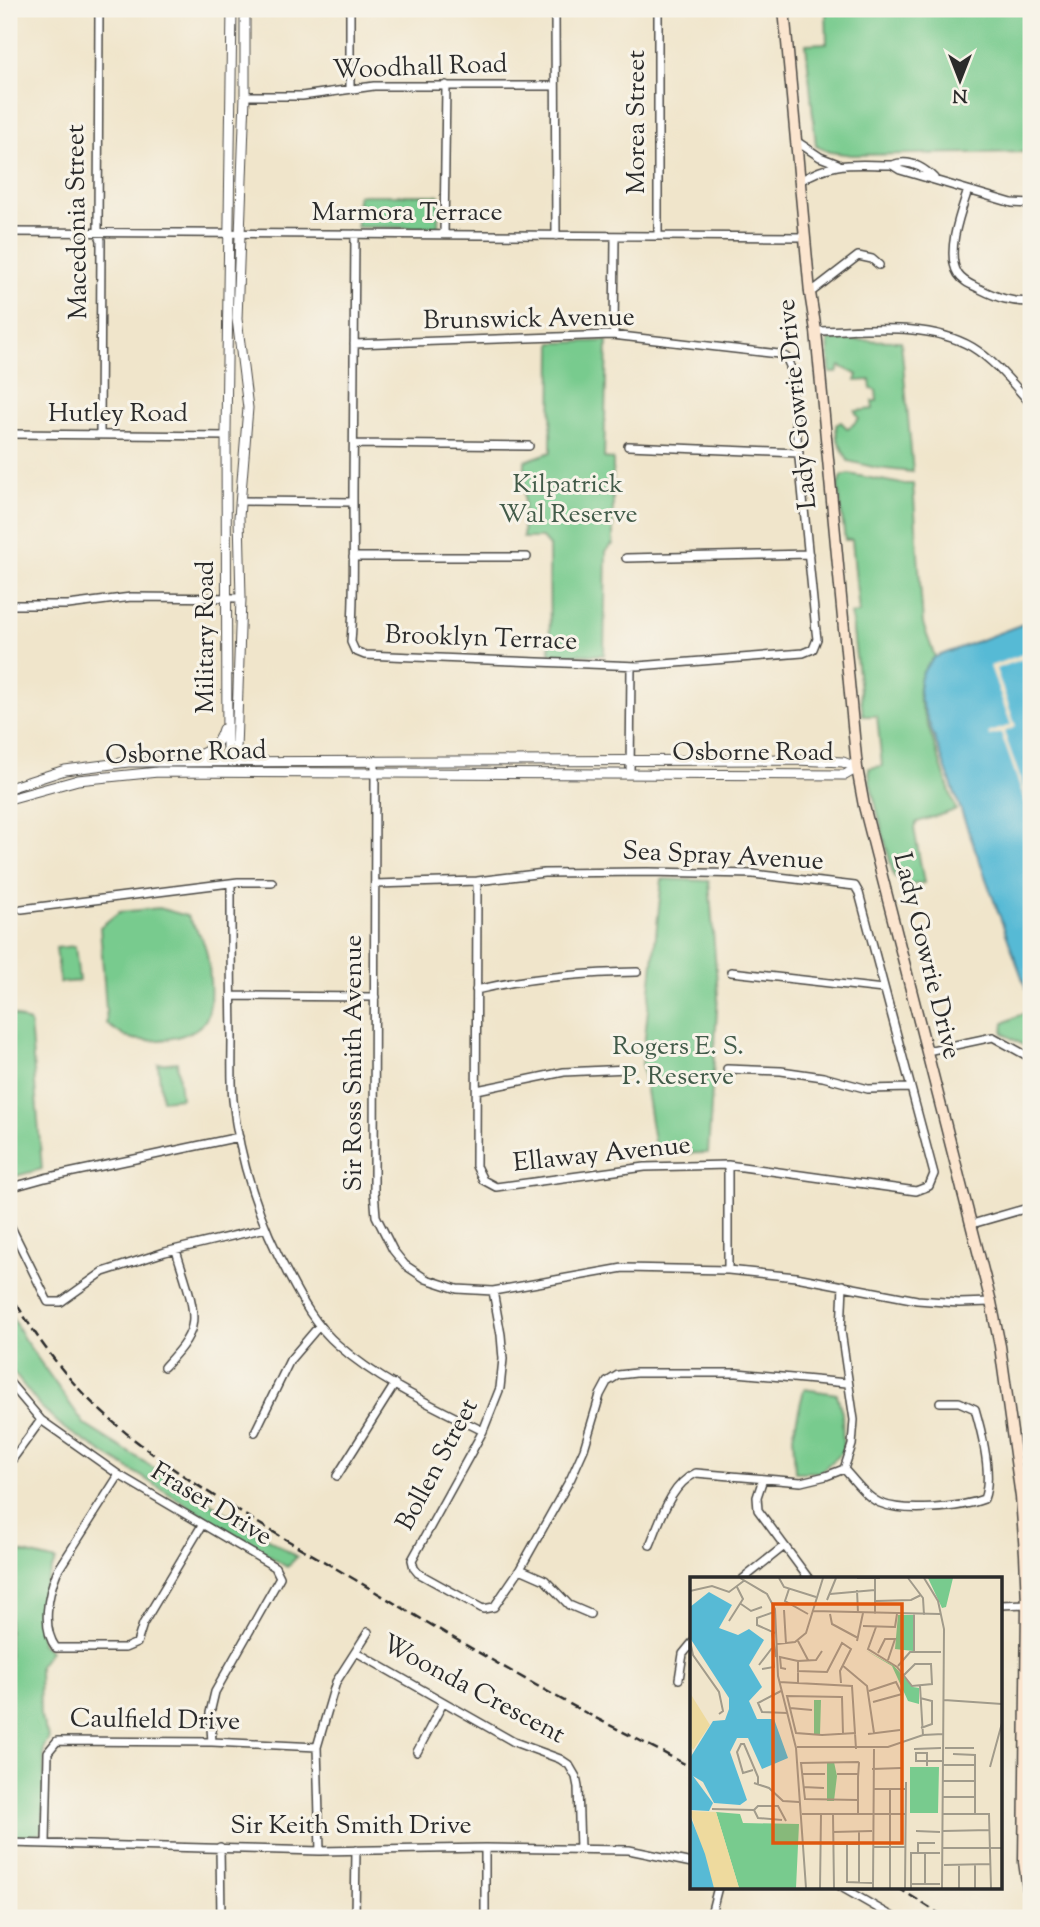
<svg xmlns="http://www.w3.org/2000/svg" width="1040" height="1927" viewBox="0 0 1040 1927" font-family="'Sorts Mill Goudy',serif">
  <rect width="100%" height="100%" fill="#f7f3e8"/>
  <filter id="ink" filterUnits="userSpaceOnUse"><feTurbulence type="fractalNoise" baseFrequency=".0143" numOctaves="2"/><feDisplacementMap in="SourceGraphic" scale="14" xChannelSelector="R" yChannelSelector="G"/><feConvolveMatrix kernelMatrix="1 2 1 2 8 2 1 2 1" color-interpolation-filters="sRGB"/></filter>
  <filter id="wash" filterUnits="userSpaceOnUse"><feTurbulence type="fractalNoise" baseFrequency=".00686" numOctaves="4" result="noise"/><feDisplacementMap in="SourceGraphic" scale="28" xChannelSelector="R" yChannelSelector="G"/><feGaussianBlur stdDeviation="1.57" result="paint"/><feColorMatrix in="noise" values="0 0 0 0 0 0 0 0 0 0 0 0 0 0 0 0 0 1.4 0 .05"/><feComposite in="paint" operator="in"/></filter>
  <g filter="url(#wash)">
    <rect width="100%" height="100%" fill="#f0e5cb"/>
    <!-- green -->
    <path fill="#78cb8e" stroke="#527b5c" stroke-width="2" d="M850,9H1031V152L852,155L830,152L816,146L806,44L827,43L826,11Z
      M358,195H439L438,228L357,227Z
      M828,340L901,341L913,472L877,468L848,461L837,438L836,425L841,422L848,429L859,419L855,411L873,409L872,401H877L876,390L871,389L870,380L856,381L858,375L840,366L837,373H830Z
      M607,341L604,458L613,459V544L606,551L604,655L550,654L549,546L542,538H523L525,461L551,452L552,343Z
      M849,474L902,484H913L923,624L935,657C922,669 917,681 919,699L956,810L917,822L914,828L924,883L910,885L894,877L870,782L869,768L882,766L877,716H863L851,614L859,613L852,540H845L838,485L842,476Z
      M662,879L709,881L718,995L708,1153L656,1154L642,1065Z
      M159,908L187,916C192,924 198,931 202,939C210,955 214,1004 206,1019C195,1037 160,1042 141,1040C128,1040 117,1032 107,1024L100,927L119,912Z
      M75,946L79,981L60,983L56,948Z
      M1031,1009V1050L1003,1033L1004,1023Z
      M9,1013L30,1023L42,1169L9,1178Z
      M177,1062L181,1098L162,1100L158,1064Z
      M9,1312L24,1339L85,1425L297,1557L287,1567L65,1429L40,1406L9,1367Z
      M804,1389L837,1394L842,1413L843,1451L820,1472H795L793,1435Z
      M9,1549L56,1561C39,1591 41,1610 41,1644L50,1651L39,1666L40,1715L49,1738L44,1747V1829L34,1839L9,1838Z"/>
    <!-- water -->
    <path fill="#57bad5" stroke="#417280" stroke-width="2" d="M1031,621V998L1027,991L920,698C917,681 922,669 935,657Z"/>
    <!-- pier -->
    <path fill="#f0e5cb" d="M1031,651V656L996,669L1016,727L1004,732L1031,809V819L1001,733L989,736L988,733L1011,725L990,666Z"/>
  </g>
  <g filter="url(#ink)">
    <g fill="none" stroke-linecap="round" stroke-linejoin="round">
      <defs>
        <path id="minor" d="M99,9L98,232L101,240L100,435
          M555,9L556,236
          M350,89V9
          M245,96H302L374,86H555
          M796,141L820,157L838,164
          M892,165L900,170L968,190C961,211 945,253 958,274C963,282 972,285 980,289C998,298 1011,302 1031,302
          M800,181C834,160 854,165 892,165C908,159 922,166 934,178
          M968,190L1012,203L1031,204
          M9,232L805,237
          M444,235L446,85
          M658,236V9
          M810,293L858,256L872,259L879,265
          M816,331C866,330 927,321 972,347C995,361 1013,384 1031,404
          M614,335L615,236
          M354,344L612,335L779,354L786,357L790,366L816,631L817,639L813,649L803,653L638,666L365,655L355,651L351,642C355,592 353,541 353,491C354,406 354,320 355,234
          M9,434L226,436
          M354,444L529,446
          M628,446L799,453
          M241,501L353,502
          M353,557H527
          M626,558L809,554
          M14,605H68L131,597L241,598
          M375,760L374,1191L376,1216L393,1250L405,1265L426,1279L457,1289L493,1291L623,1268L728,1270L796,1277L917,1300L959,1303L991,1302
          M630,774L631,666
          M231,883C231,935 231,986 232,1037C232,1058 231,1080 233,1100C239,1160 260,1224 289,1276C302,1301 316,1326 338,1345C380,1382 433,1406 483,1431
          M375,884L477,881L544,873L648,872L753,874L855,886L859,893L934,1174L929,1186L916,1191L728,1165L645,1167L496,1187L483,1180L476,1166L477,881
          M22,909L238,882H272
          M731,972L883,989
          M476,990C530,977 582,973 637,972
          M231,996L375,997
          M927,1051L993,1037L1031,1058
          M727,1069L781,1071L823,1077L868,1089L911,1088
          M477,1090L564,1072L628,1069
          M728,1165V1270
          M9,1188L45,1178L239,1137
          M9,1223L48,1302H61L103,1272L165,1252L266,1228
          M972,1224L1031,1207
          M493,1291L501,1335L503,1359L500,1388L483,1431L412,1560L414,1568L418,1573L483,1609L494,1607L520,1569L571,1478L584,1449L600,1395L607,1382L618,1375L636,1373H737L847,1383
          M164,1367C174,1356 189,1341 192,1326C197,1307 181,1269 176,1250
          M9,1382L41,1420L119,1475L275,1567L280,1577L215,1692L210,1713L212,1742
          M255,1432L290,1360L319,1326
          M9,1464L41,1420
          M844,1469C854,1480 866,1497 880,1503C904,1513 960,1508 984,1499C993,1476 982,1433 975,1409L959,1402H940
          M119,1475L57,1572C48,1594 41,1628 56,1648H125L137,1643L143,1624L202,1525
          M337,1476L395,1384
          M763,1479L757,1497L758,1510L809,1579
          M1021,1497L1031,1493
          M650,1545C661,1519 670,1485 696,1473L801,1482L826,1476L844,1469L852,1445L854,1420L841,1331L843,1285
          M520,1569L545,1580L569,1605L590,1614
          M743,1579L783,1547
          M1000,1605L1027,1604
          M356,1652L514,1742L560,1759L569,1765L576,1777L578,1787L580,1849
          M679,1679L683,1654L692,1643
          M417,1752L443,1703
          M9,1843L320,1851L485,1848L629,1850L692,1863
          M46,1844L48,1752L57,1741L212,1742L317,1747
          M220,1847L221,1918
          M485,1848V1918
          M320,1851L317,1747L336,1682L368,1632
          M841,1887L895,1918
          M355,1918L356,1850
          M710,1918L718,1887"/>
        <path id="tertiary" d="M189,759C207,752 218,748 223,729
          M232,762L236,750L241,598L239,517L248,408L237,319L245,96V9
          M232,762L227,749L226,432L232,9
          M9,788L65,770L128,762L796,760L843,762L857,768
          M9,799L78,780L158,772L845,775L857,768"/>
        <path id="secondary" d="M784,9L810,293L816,331L857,768L864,806L991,1302L1000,1346L1021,1497L1025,1554L1027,1604L1024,1862L1031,1909"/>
      </defs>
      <!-- minor casing -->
      <use href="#minor" stroke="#494743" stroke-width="10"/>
      <!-- tertiary casing -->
      <use href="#tertiary" stroke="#494743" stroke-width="11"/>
      <!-- secondary casing -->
      <use href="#secondary" stroke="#494743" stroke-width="13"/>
      <!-- minor -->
      <use href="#minor" stroke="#fff" stroke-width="7"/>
      <!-- tertiary -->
      <use href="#tertiary" stroke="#fff" stroke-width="9"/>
      <!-- secondary -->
      <use href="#secondary" stroke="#fbe5cf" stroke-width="10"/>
      <!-- rail -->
      <path stroke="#2b2b2b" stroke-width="2.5" stroke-dasharray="10 5" stroke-linecap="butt" d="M9,1291C34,1335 65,1378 102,1412C175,1479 269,1529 354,1579C431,1625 509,1671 588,1714C623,1732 657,1749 692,1768
        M897,1887L946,1918"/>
    </g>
  </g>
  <g text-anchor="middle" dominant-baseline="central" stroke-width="6" stroke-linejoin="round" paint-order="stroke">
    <!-- street labels -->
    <g font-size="26" fill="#2b2b2b" stroke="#f7f3e8">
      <text transform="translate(420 68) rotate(-2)">Woodhall Road</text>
      <text transform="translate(637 122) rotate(-90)">Morea Street</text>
      <text x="407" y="213">Marmora Terrace</text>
      <text transform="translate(78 222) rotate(-91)">Macedonia Street</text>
      <text transform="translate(529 320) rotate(-1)">Brunswick Avenue</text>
      <text transform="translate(798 404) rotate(-96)">Lady Gowrie Drive</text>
      <text x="118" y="414">Hutley Road</text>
      <text transform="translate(206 637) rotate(-90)">Military Road</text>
      <text transform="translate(481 639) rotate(2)">Brooklyn Terrace</text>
      <text x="753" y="753">Osborne Road</text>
      <text transform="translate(186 754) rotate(-2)">Osborne Road</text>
      <text transform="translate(723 857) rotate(3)">Sea Spray Avenue</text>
      <text transform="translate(926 956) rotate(76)">Lady Gowrie Drive</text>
      <text transform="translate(354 1063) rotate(-90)">Sir Ross Smith Avenue</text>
      <text transform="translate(602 1155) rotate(-6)">Ellaway Avenue</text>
      <text transform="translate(438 1465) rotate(-62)">Bollen Street</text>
      <text transform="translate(211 1505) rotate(31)">Fraser Drive</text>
      <text transform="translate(473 1690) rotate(28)">Woonda Crescent</text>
      <text transform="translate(155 1721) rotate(1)">Caulfield Drive</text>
      <text x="351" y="1826">Sir Keith Smith Drive</text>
    </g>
    <!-- park labels -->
    <g font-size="26" fill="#425b49" stroke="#f7f3e8">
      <text x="568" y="485">Kilpatrick<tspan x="568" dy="30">Wal Reserve</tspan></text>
      <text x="678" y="1047">Rogers E. S.<tspan x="678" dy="30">P. Reserve</tspan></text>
    </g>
  </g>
  <!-- overview -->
  <g transform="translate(690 1577)">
    <rect width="312" height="312" fill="#f0e5cb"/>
    <path d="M238,1H263L256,30L252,31ZM208,38H223V74L205,72ZM175,73L204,89L223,110L229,111V127L218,124L202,89ZM124,123H131L130,157H124ZM137,185H144L147,199L144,224H137ZM220,190H249L248,236H220ZM26,235L50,237L53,246L109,247L106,311H49Z" fill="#78cb8e"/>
    <path d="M0,116L20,148L3,173L0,167ZM0,234L26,235L49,311H24Z" fill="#eeda9e"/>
    <path d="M19,15L42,28L29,51L48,58L59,52L74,63L59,88L72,110L59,124L67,142H84L98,181L72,192L58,161H47L40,175L57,223L50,228L24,226L13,205L3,199L23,226L19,234L0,233V181L23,144L35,143L39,132V121L0,61V30ZM0,238L15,277L24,311H0Z" fill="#57bad5"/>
    <path fill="none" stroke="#a19b8b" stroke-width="2" d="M50,1L77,17L85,32L88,99L106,171L116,311M89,1L94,10L126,20M167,1H190M185,1V37M218,1L233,21L234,38M234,1L248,24L254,52L252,311M99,12L95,24L118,37M167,13L168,36M0,14L22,9L39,15L55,3M140,17L185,13M137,23L146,1M185,24L221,23L231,18M51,27L61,34L72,30M94,33L96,67M123,34L250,37M84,35L67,41V48L85,56M140,37L142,47L168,61M39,44L53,22L47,10M173,49L205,50L207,37M186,50L178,72L207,90L222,109L242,107L241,87H225L214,98M82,56L86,80M0,64L3,78L29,115L33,134L29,137M108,64L118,83M167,64L173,36M87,67L105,65L116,56L133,1M224,75V37M188,76L195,62H205L198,83M69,88L82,71M152,88L177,109L184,156M208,89L220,75H251M72,92L84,90L83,81M96,92L91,91L90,80L108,84M107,94L137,95L152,66L161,72L150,94L151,106M89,105L162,109L166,172M108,107V84L126,83L132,74M230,109L233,159M91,114L68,126L72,135L97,136M179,114L206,105L212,117L183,125M230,121L242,124V147L231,151M254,123L312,127M100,131L122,133M153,157L152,120L97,119L106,156L132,158L166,156M178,157L210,153M107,170H198L233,158L253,157M255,171H284M224,172L251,171M263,177L285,178V236M253,188H285M237,189V176H226V184H252M300,190L312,146M182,192L211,191M63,193L53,196L47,175L51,167H54L68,200V207M112,197H135M147,197H169M252,204H285M64,206L79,211L93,224L109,225M113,210L134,211M184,212H216M200,212V311M253,220H285M22,232L64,233M112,237H215M143,237L144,311M168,237V200L169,186L168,185L111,186L115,222L168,223M253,237H299L301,311M92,243L68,241L64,233L68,229H88L96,244M226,254L250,255M253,254L300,253M143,255L182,254M143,267H169M157,267V305L182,306M183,270H216M252,271H312M228,276V266H245M285,287V311M254,288L300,287M269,289V311M169,306V255M221,307H250M235,307V276M130,311L131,237M183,311L184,172M215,311L216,205M221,311V276H250"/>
    <path fill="#df570e" fill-opacity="0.15" stroke="#df570e" stroke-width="3.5" d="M83,27H212V266H83Z"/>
    <rect width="312" height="312" fill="none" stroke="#2b2b2b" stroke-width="3.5"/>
  </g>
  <!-- margin -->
  <rect width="1040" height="1927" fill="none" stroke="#f7f3e8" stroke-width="35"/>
  <!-- north arrow -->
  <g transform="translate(960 80) rotate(180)" stroke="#f7f3e8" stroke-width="5" paint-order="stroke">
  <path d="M0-5L12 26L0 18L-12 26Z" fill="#2b2b2b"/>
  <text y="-10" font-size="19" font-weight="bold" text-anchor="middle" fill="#2b2b2b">N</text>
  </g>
</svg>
